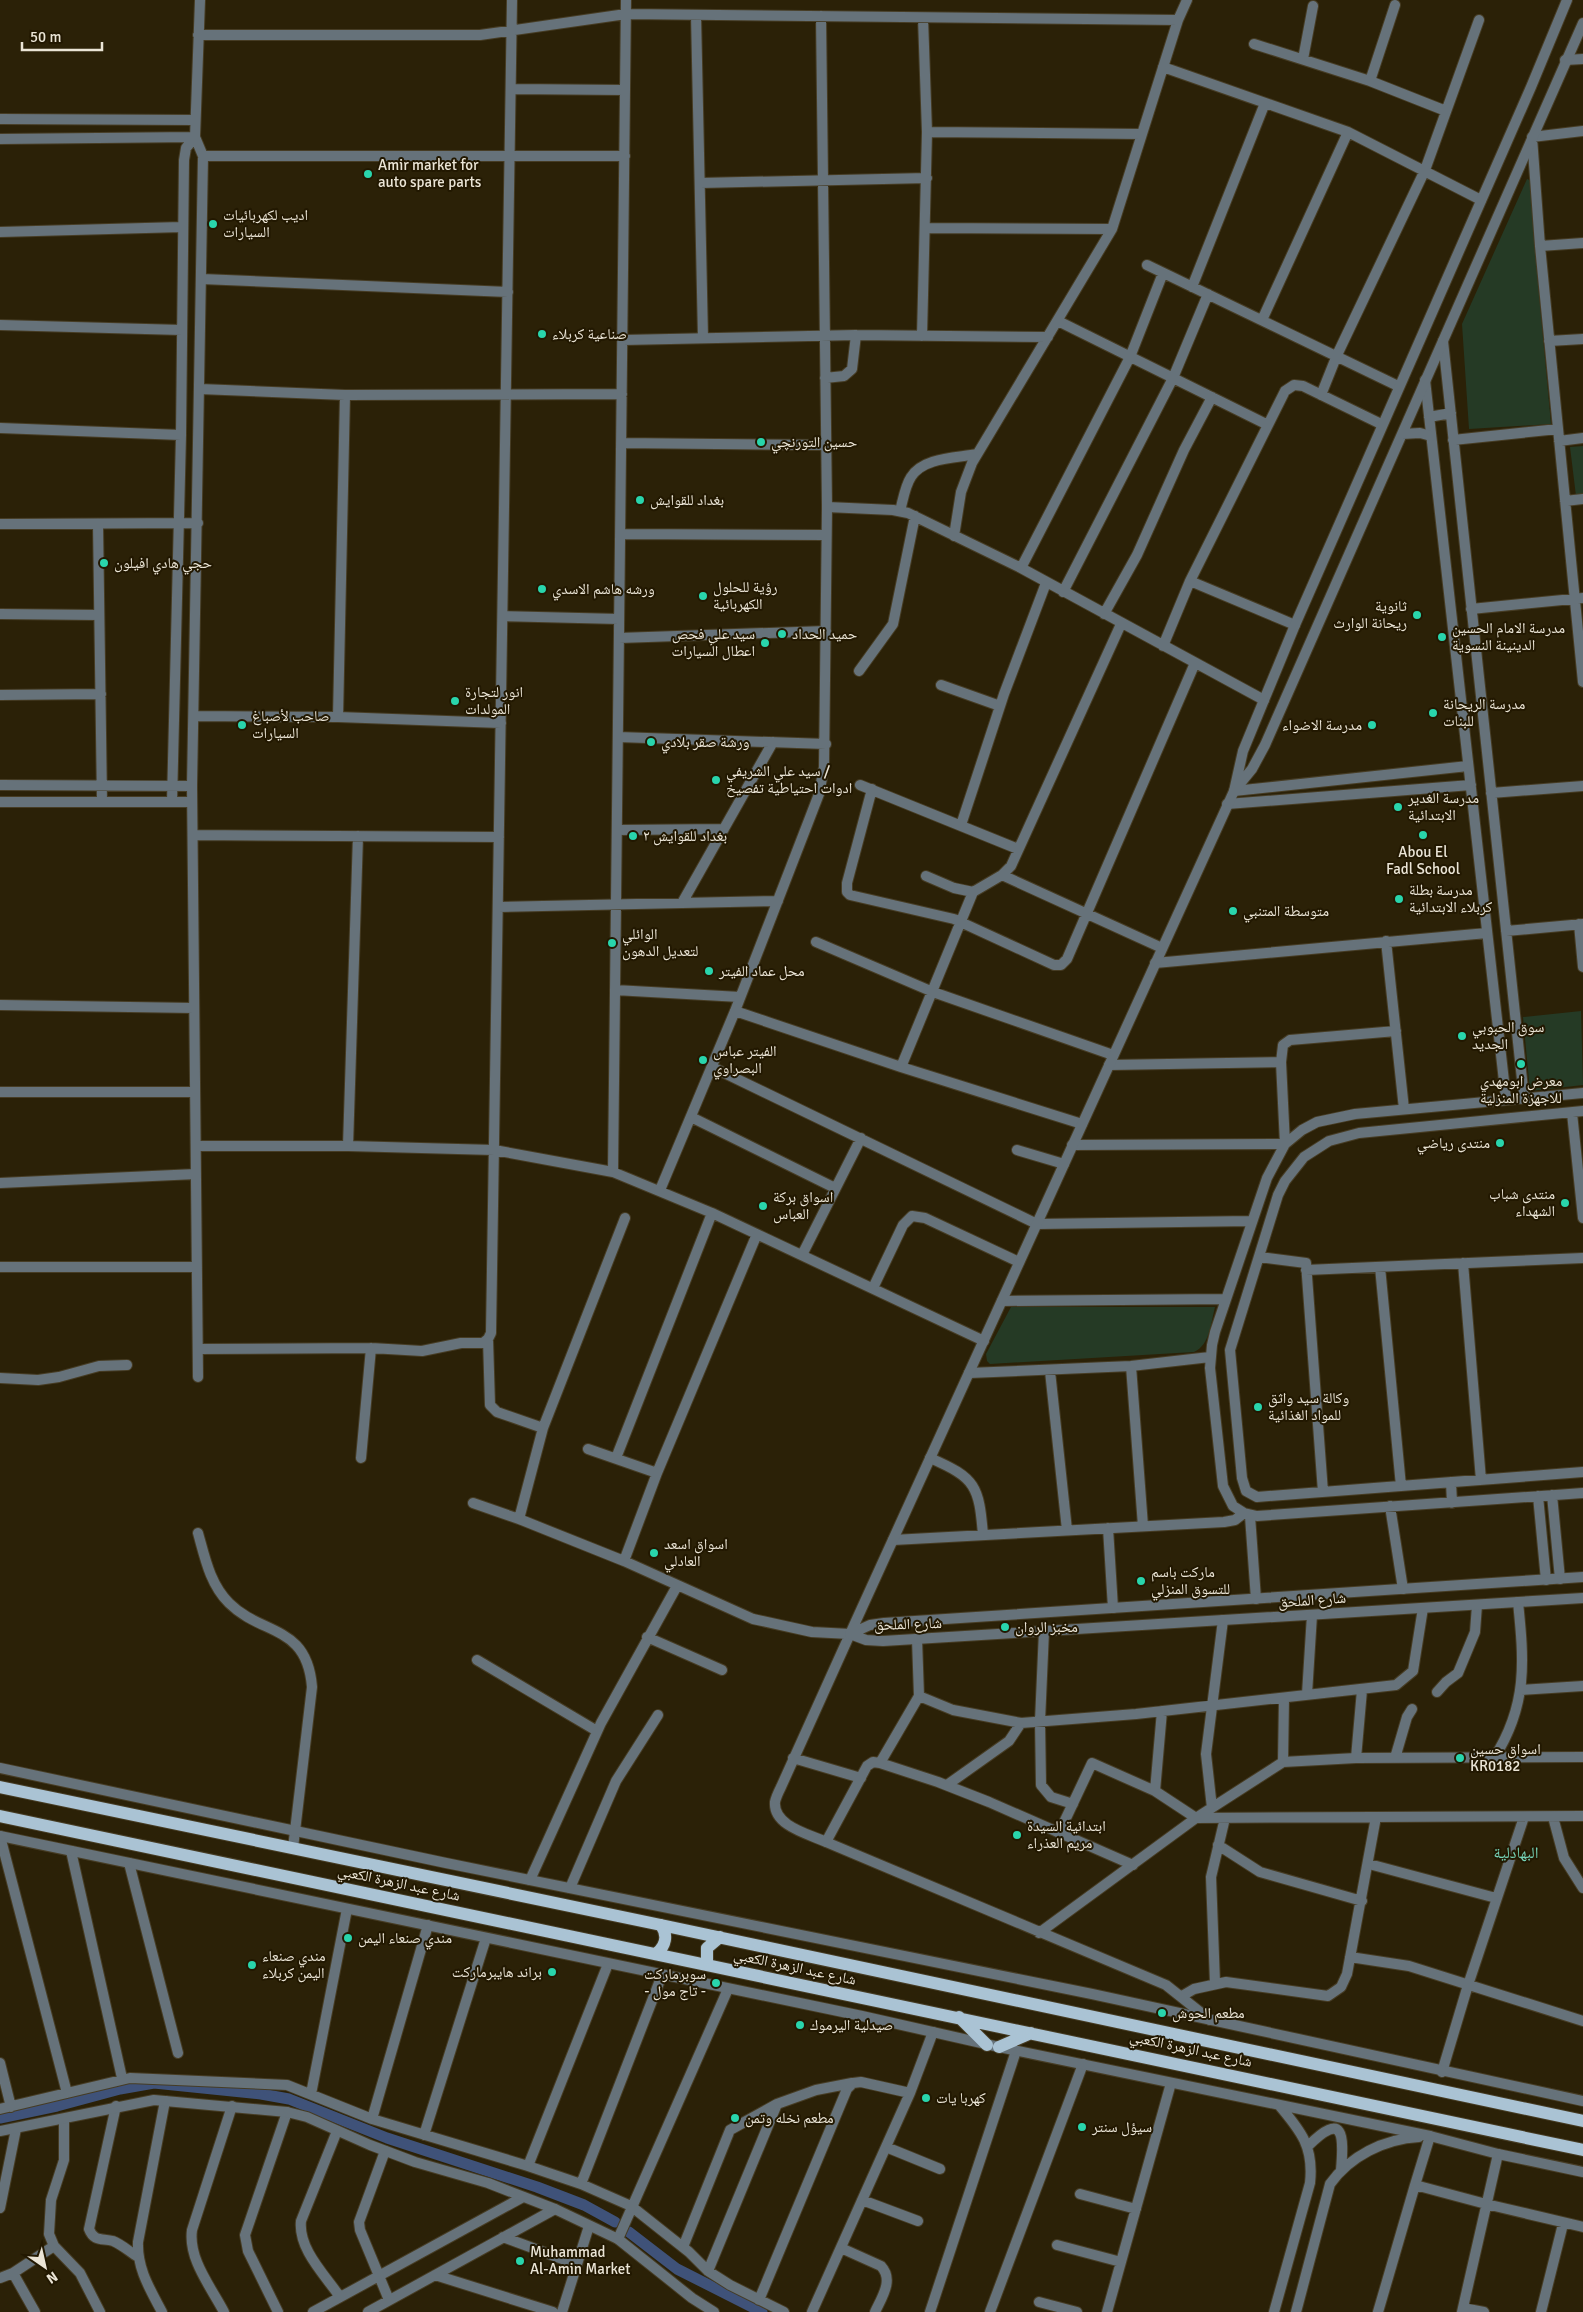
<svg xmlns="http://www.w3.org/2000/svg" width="1583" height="2312" viewBox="0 0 1583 2312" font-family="Signika,'Noto Naskh Arabic',sans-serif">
  <rect width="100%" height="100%" fill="#2b2107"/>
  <!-- green -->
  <path fill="#253a25" d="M1527,179L1534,182L1533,229L1551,424L1469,429L1462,324Z
    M1583,446V495L1576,496L1570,447Z
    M1581,1011L1583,1085L1530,1091L1523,1017Z
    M1011,1307H1215C1211,1322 1210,1345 1194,1352L990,1364L987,1361L986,1354Z"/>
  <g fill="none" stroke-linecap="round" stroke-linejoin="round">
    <!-- canal -->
    <path stroke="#3f5279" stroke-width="11" d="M0,2118L57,2106L120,2089L154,2083L261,2094L289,2099L387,2138L537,2187L584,2205L615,2222
      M629,2232L677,2269L762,2312"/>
    <defs>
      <path id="minor" d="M696,15L703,338
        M198,35H480L626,14L1178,20
        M1254,44L1370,81L1446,111
        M1303,59L1313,6
        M1565,60L1583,59
        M1163,67L1348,132L1481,200
        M1370,81L1395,5
        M511,89L625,90
        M0,119L195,120
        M1583,131L1532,137L1540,246L1583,682
        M927,132L1142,134
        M0,139L195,137
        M203,156H625
        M700,183L927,178
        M926,228L1112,229
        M0,232L182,227
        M1540,246L1583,243
        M1147,265L1398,386
        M202,279L508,292
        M1192,287L1265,103
        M1262,320L1348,132
        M1058,321L1268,425
        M0,325L182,330
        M922,336L927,132L923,18
        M623,340L856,335L1048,337
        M1443,341L1524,1098
        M1549,341L1583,339
        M825,378L844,376L852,369L856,335
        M1425,380L1506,1099
        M200,389L345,395L622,394
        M1321,395L1337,355L1425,170L1479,20
        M1429,417L1451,413
        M0,428L181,435
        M1453,440L1558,429
        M1559,441L1583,438
        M621,443L826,445
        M1565,501L1583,499
        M827,507L893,510L908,513L1021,568L1264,700
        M900,511C903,500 905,486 911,477C923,457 957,458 977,454
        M0,524L198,523
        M98,524L102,802
        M620,534L826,535
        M954,536L961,492L972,463L1112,229L1178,20L1187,0
        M1021,568L1130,357L1163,273
        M1190,581L1295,625
        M1063,592L1173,378L1208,294
        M1471,609L1583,598
        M0,614L99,615
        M1104,614L1137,555L1184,450L1212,397
        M503,616L619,619
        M619,638L826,631
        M1163,646L1190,581L1285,391L1294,385L1303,386L1381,424
        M859,671L893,624L915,516
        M941,685L1000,706
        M0,695L101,694
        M194,716L338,717L501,723
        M338,717L345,395
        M618,737L826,744
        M0,785L192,786
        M860,785L1018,849
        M872,789L847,883V892L850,895L954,919L1054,965H1061L1067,959L1195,663
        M1234,791L1468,766
        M1491,793L1583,786
        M0,802H192
        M172,802L181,435L184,160L186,148L195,137
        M1227,804L1471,785
        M961,825L1004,694L1046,583
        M617,830L724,829
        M193,835L499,837
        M1002,875L1162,948
        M926,876L954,888L973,892L1002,875L1011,866L1121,624
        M682,903L773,742
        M498,907L778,901
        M1579,924L1583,967
        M1506,931L1583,924
        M1386,941L1404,1109
        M816,942L933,992L1113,1055
        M1155,963L1487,933
        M615,990L740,997
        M0,1005L194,1008
        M735,1011L901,1067L1082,1124
        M1109,1065L1281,1062
        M712,1067L1037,1224L1251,1221
        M901,1067L973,892
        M0,1092H195
        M1583,1093L1355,1114L1317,1122L1302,1130L1285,1144L1267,1178L1215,1332L1212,1345L1210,1368L1223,1486L1233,1506L1244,1513L1257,1516L1583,1493
        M1583,1111L1359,1133L1329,1141L1304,1157L1285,1181L1278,1195L1230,1350L1242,1478L1246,1491L1257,1497L1583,1472
        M1572,1113L1583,1218
        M691,1117L835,1188
        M1072,1145L1285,1144L1281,1062L1283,1045L1290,1040L1396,1031
        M196,1146H348L494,1150L613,1172L712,1213L984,1341
        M348,1146L358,836
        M1017,1150L1064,1164
        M613,1172L626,0
        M0,1183L196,1174
        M660,1190L735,1011L809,820L819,794L824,767L827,507L821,16
        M802,1255L861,1138
        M1259,1257L1306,1263L1323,1492
        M1463,1263L1481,1480
        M0,1267H197
        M1380,1267L1401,1486
        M1306,1270L1583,1258
        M873,1288L903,1225L912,1216L925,1218L1019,1262
        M1002,1301L1226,1299
        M488,1339L490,1405L497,1412L543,1428
        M198,1349L371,1348L422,1351L461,1343H483L488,1339L491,1333L512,0
        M1131,1366L1143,1526
        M1050,1371L1067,1530
        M969,1373L1131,1366L1210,1357
        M198,1377L192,786L203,156L195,137L200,0
        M0,1378L38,1380L59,1377L99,1366L127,1365
        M588,1449L657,1473
        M361,1458L371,1348
        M616,1458L712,1213
        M930,1458C976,1478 979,1486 983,1535
        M1451,1482L1452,1503
        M1552,1495L1560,1579
        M1538,1496L1546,1580
        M473,1503L519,1519L624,1561L753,1619L812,1632L850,1634L781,1787C779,1791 776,1797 775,1802C773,1826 809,1834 826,1842L1166,1985L1210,2020
        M1390,1506L1403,1589
        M1250,1516L1256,1599
        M519,1519L543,1428L625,1218
        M1108,1528L1113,1608
        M198,1533C205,1558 210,1584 229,1603C262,1636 307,1624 312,1687L293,1848
        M893,1540L1224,1522L1235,1520L1244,1513
        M624,1561L657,1473L757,1234
        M1044,1631L1040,1721L1041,1785L1051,1797L1073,1804
        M647,1637L722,1670
        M477,1660L597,1731
        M1521,1690L1583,1686
        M1437,1692L1446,1682L1458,1673L1475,1632L1477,1605
        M1307,1694L1312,1615
        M919,1696L953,1710L1021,1723L1136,1714L1396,1685L1413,1671L1423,1608
        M793,1758L861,1778
        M1356,1758L1362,1690
        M1395,1758L1407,1717L1412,1709
        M1494,1758C1528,1705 1524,1661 1518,1602
        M1283,1762L1284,1698
        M880,1763L919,1696L917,1639
        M947,1785L1009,1741L1021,1723
        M1155,1791L1162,1711
        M1212,1808L1206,1754L1223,1620
        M1553,1817L1564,1858L1583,1888
        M1059,1833L1092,1763L1155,1791L1196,1818L1583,1816
        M0,1836L67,2093
        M826,1842L867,1766L873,1762L880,1763L938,1782L989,1802L1133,1865
        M1218,1845L1260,1872L1362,1901
        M71,1851L122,2078
        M129,1863L178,2053
        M1369,1864L1496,1898
        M530,1880L601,1723L677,1586
        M570,1888L616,1781L658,1715
        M1039,1933L1196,1818L1283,1762L1356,1758L1583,1757
        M1350,1957L1409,1966L1583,2021
        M1215,1983L1211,1877L1225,1818
        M1182,1996L1194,1989L1226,1982L1328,1996L1341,1987L1347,1974L1376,1817
        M0,2063L11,2107
        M1442,2072L1468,1985L1524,1817
        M311,2094L347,1909
        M116,2106L89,2229C94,2242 102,2238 113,2241C121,2244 130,2252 138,2257
        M0,2109L130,2078L287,2085L372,2119L528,2166L581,2184L631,2206L689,2252L708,2271L730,2285L784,2312
        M64,2119V2160L51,2200L49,2234L54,2246L80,2273L100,2312
        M372,2119L428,1925
        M337,2131L301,2221C298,2249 325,2275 340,2297
        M424,2135L486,1938
        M1430,2136L1415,2185L1486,2204L1583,2227
        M886,2147L940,2169
        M385,2151L359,2222L360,2230L389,2300
        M528,2166L608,1964
        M581,2184L662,1975
        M1080,2194L1136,2209
        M862,2200L918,2221
        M0,2208L16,2129
        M503,2237L576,2264
        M618,2239L728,1989
        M1057,2245L1121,2262
        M683,2247L730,2130L777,2104L816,2090L852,2083
        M841,2248L881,2266C894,2280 882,2297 875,2312
        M708,2271L777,2104
        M13,2273L35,2312
        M435,2275L553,2312
        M0,2278L13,2273L54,2246
        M759,2300L847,2089L853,2083L861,2082L910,2093
        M1039,2302L1077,2312
        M1463,2308L1484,2312
        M162,2312C150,2289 137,2269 138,2242L165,2101
        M224,2312C211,2287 188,2259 192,2230L232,2106
        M278,2312L248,2251L245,2235L287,2112
        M313,2312L523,2197
        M368,2312L555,2209
        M562,2312L589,2226
        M812,2312L910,2093L933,2032
        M930,2312L1016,2051
        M990,2312L1083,2064
        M1107,2312L1171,2083
        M1378,2312L1415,2185
        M1462,2312L1498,2154
        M1541,2312L1563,2224"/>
      <path id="tertiary" d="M1402,434L1420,433L1431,436
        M1234,791L1252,769L1265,745L1583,23
        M850,1634L1234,791L1243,751L1295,625L1531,87L1567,0
        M850,1634L870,1625L884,1623L1583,1577
        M850,1634L866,1640L883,1641L1583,1598
        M0,1768L446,1863L1092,1994L1583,2101
        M0,1836L862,2016L999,2047L1430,2136L1498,2154L1583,2172
        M0,2131L154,2100L287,2112L307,2117L370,2145L415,2162L488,2183L555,2209L618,2239L692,2298L714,2312
        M1308,2146C1344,2110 1344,2136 1341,2170
        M1274,2312L1310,2183C1314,2147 1301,2131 1279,2105
        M1296,2312L1330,2184C1350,2156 1384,2139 1419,2137"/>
      <path id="primary" d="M0,1787L661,1925L1583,2121
        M0,1816L1583,2150
        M656,1954C666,1946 668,1935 661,1925
        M707,1965V1948L720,1937
        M959,2017L987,2045
        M999,2047L1031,2033"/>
    </defs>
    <!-- minor casing -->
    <use href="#minor" stroke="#463c24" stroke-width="12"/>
    <!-- tertiary casing -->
    <use href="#tertiary" stroke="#463c24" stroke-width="12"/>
    <!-- primary casing -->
    <use href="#primary" stroke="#463c24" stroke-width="14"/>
    <!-- minor -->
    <use href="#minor" stroke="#66727a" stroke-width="10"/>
    <!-- tertiary -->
    <use href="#tertiary" stroke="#66727a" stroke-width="10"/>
    <!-- primary -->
    <use href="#primary" stroke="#aac3d4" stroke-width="12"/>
  </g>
  <!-- markers -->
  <g fill="#29d5ac" stroke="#221801" stroke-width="2">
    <circle cx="368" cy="174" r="5"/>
    <circle cx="213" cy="224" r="5"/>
    <circle cx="542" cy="334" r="5"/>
    <circle cx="761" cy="442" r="5"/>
    <circle cx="640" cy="500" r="5"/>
    <circle cx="104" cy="563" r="5"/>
    <circle cx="542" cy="589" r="5"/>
    <circle cx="703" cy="596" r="5"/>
    <circle cx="1417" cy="615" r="5"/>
    <circle cx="782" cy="634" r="5"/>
    <circle cx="1442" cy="637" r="5"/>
    <circle cx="765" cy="643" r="5"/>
    <circle cx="455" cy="701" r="5"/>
    <circle cx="1433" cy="713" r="5"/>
    <circle cx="242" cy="725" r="5"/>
    <circle cx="1372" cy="725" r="5"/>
    <circle cx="651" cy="742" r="5"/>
    <circle cx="716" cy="780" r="5"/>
    <circle cx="1398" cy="807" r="5"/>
    <circle cx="1423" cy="835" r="5"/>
    <circle cx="633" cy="836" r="5"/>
    <circle cx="1399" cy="899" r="5"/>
    <circle cx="1233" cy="911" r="5"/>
    <circle cx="612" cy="943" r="5"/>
    <circle cx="709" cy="971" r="5"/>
    <circle cx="1462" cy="1036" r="5"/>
    <circle cx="703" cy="1060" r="5"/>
    <circle cx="1521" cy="1064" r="5"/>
    <circle cx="1500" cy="1143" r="5"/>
    <circle cx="1565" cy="1203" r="5"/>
    <circle cx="763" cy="1206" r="5"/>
    <circle cx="1258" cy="1407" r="5"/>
    <circle cx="654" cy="1553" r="5"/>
    <circle cx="1141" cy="1581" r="5"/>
    <circle cx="1005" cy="1627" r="5"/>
    <circle cx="1460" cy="1758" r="5"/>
    <circle cx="1017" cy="1835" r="5"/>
    <circle cx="348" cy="1938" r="5"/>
    <circle cx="252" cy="1965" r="5"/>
    <circle cx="552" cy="1972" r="5"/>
    <circle cx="716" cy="1983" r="5"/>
    <circle cx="1162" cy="2013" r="5"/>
    <circle cx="800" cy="2025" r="5"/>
    <circle cx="926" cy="2098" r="5"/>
    <circle cx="735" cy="2118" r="5"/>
    <circle cx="1082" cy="2127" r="5"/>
    <circle cx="520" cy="2261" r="5"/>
  </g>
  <g text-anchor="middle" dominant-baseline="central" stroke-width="4" stroke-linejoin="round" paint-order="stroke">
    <!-- poi labels -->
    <g font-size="15" fill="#ebe5d6" stroke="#221801" text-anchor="start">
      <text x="378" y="165">Amir market for<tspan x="378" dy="17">auto spare parts</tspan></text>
      <text x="223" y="215">اديب لكهربائيات<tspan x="223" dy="17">السيارات</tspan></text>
      <text x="552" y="334">صناعية كربلاء</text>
      <text x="771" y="442">حسين التورنچي</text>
      <text x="650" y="500">بغداد للقوايش</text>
      <text x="114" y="563">حجي هادي افيلون</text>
      <text x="713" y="587">رؤية للحلول<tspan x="713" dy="17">الكهربائية</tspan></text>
      <text x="552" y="589">ورشه هاشم الاسدي</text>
      <text x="1407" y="606" text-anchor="end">ثانوية<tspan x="1407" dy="17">ريحانة الوارث</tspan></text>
      <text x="1452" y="628">مدرسة الامام الحسين<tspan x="1452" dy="17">الدينينة النسوية</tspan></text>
      <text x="755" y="634" text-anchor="end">سيد علي فحص<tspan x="755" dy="17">اعطال السيارات</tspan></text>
      <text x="792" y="634">حميد الحداد</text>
      <text x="465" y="692">انور لتجارة<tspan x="465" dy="17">المولدات</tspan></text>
      <text x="1443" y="704">مدرسة الريحانة<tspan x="1443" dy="17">للبنات</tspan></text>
      <text x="252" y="716">صاحب لأصباغ<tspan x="252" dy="17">السيارات</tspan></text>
      <text x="1362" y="725" text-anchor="end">مدرسة الاضواء</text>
      <text x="661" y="742">ورشة صقر بلادي</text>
      <text x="726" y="771">سيد علي الشريفي /<tspan x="726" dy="17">ادوات احتياطية تفصيخ</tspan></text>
      <text x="1408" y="798">مدرسة الغدير<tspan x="1408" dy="17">الابتدائية</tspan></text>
      <text x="643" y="836">بغداد للقوايش ٢</text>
      <text x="1423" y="852" text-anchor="middle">Abou El<tspan x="1423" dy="17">Fadl School</tspan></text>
      <text x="1409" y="890">مدرسة بطلة<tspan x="1409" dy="17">كربلاء الابتدائية</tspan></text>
      <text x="1243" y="911">متوسطة المتنبي</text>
      <text x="622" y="934">الوائلي<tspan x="622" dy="17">لتعديل الدهون</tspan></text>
      <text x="719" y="971">محل عماد الفيتر</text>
      <text x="1472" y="1027">سوق الحبوبي<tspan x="1472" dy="17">الجديد</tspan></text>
      <text x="713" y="1051">الفيتر عباس<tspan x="713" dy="17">البصراوي</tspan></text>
      <text x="1521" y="1081" text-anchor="middle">معرض ابومهدي<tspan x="1521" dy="17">للاجهزة المنزلية</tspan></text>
      <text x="1490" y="1143" text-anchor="end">منتدى رياضي</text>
      <text x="1555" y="1194" text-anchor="end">منتدى شباب<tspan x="1555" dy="17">الشهداء</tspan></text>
      <text x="773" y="1197">اسواق بركة<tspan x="773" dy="17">العباس</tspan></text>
      <text x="1268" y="1398">وكالة سيد واثق<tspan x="1268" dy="17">للمواد الغذائية</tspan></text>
      <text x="664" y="1544">اسواق اسعد<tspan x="664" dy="17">العادلي</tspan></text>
      <text x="1151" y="1572">ماركت باسم<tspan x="1151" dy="17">للتسوق المنزلي</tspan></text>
      <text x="1015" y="1627">مخبز الروان</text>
      <text x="1470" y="1749">اسواق حسين<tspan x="1470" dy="17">KR0182</tspan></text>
      <text x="1027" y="1826">ابتدائية السيدة<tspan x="1027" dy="17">مريم العذراء</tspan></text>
      <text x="358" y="1938">مندي صنعاء اليمن</text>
      <text x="262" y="1956">مندي صنعاء<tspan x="262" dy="17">اليمن كربلاء</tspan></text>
      <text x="542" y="1972" text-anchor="end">براند هايبرماركت</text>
      <text x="706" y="1974" text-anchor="end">سوبرماركت<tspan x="706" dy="17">- تاج مول -</tspan></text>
      <text x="1172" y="2013">مطعم الحوش</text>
      <text x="810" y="2025">صيدلية اليرموك</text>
      <text x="936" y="2098">كهربا يات</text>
      <text x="745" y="2118">مطعم نخله وتمن</text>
      <text x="1092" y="2127">سيؤل سنتر</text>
      <text x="530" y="2252">Muhammad<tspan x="530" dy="17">Al-Amin Market</tspan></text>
    </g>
    <!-- street labels -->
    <g font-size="15" fill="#ebe5d6" stroke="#221801">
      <text transform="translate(1312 1600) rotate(-4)">شارع الملحق</text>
      <text transform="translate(908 1624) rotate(-2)">شارع الملحق</text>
      <text transform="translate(399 1883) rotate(12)">شارع عبد الزهرة الكعبي</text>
      <text transform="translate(795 1967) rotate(12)">شارع عبد الزهرة الكعبي</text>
      <text transform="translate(1191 2049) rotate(12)">شارع عبد الزهرة الكعبي</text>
    </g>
    <!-- neighbourhood labels -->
    <g font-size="16" fill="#76d4b8" stroke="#221801">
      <text x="1516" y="1853">البهادلية</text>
    </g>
  </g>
  <!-- north arrow -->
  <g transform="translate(45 2267) rotate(146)" stroke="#221801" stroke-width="4" paint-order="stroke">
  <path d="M0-4L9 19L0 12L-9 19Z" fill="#ebe5d6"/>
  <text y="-8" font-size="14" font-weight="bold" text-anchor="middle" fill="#ebe5d6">N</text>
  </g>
  <!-- scale -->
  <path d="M22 42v8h80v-8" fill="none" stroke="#ebe5d6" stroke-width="2.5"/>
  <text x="30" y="42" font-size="15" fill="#ebe5d6" stroke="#221801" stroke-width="4" paint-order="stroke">50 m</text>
</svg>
